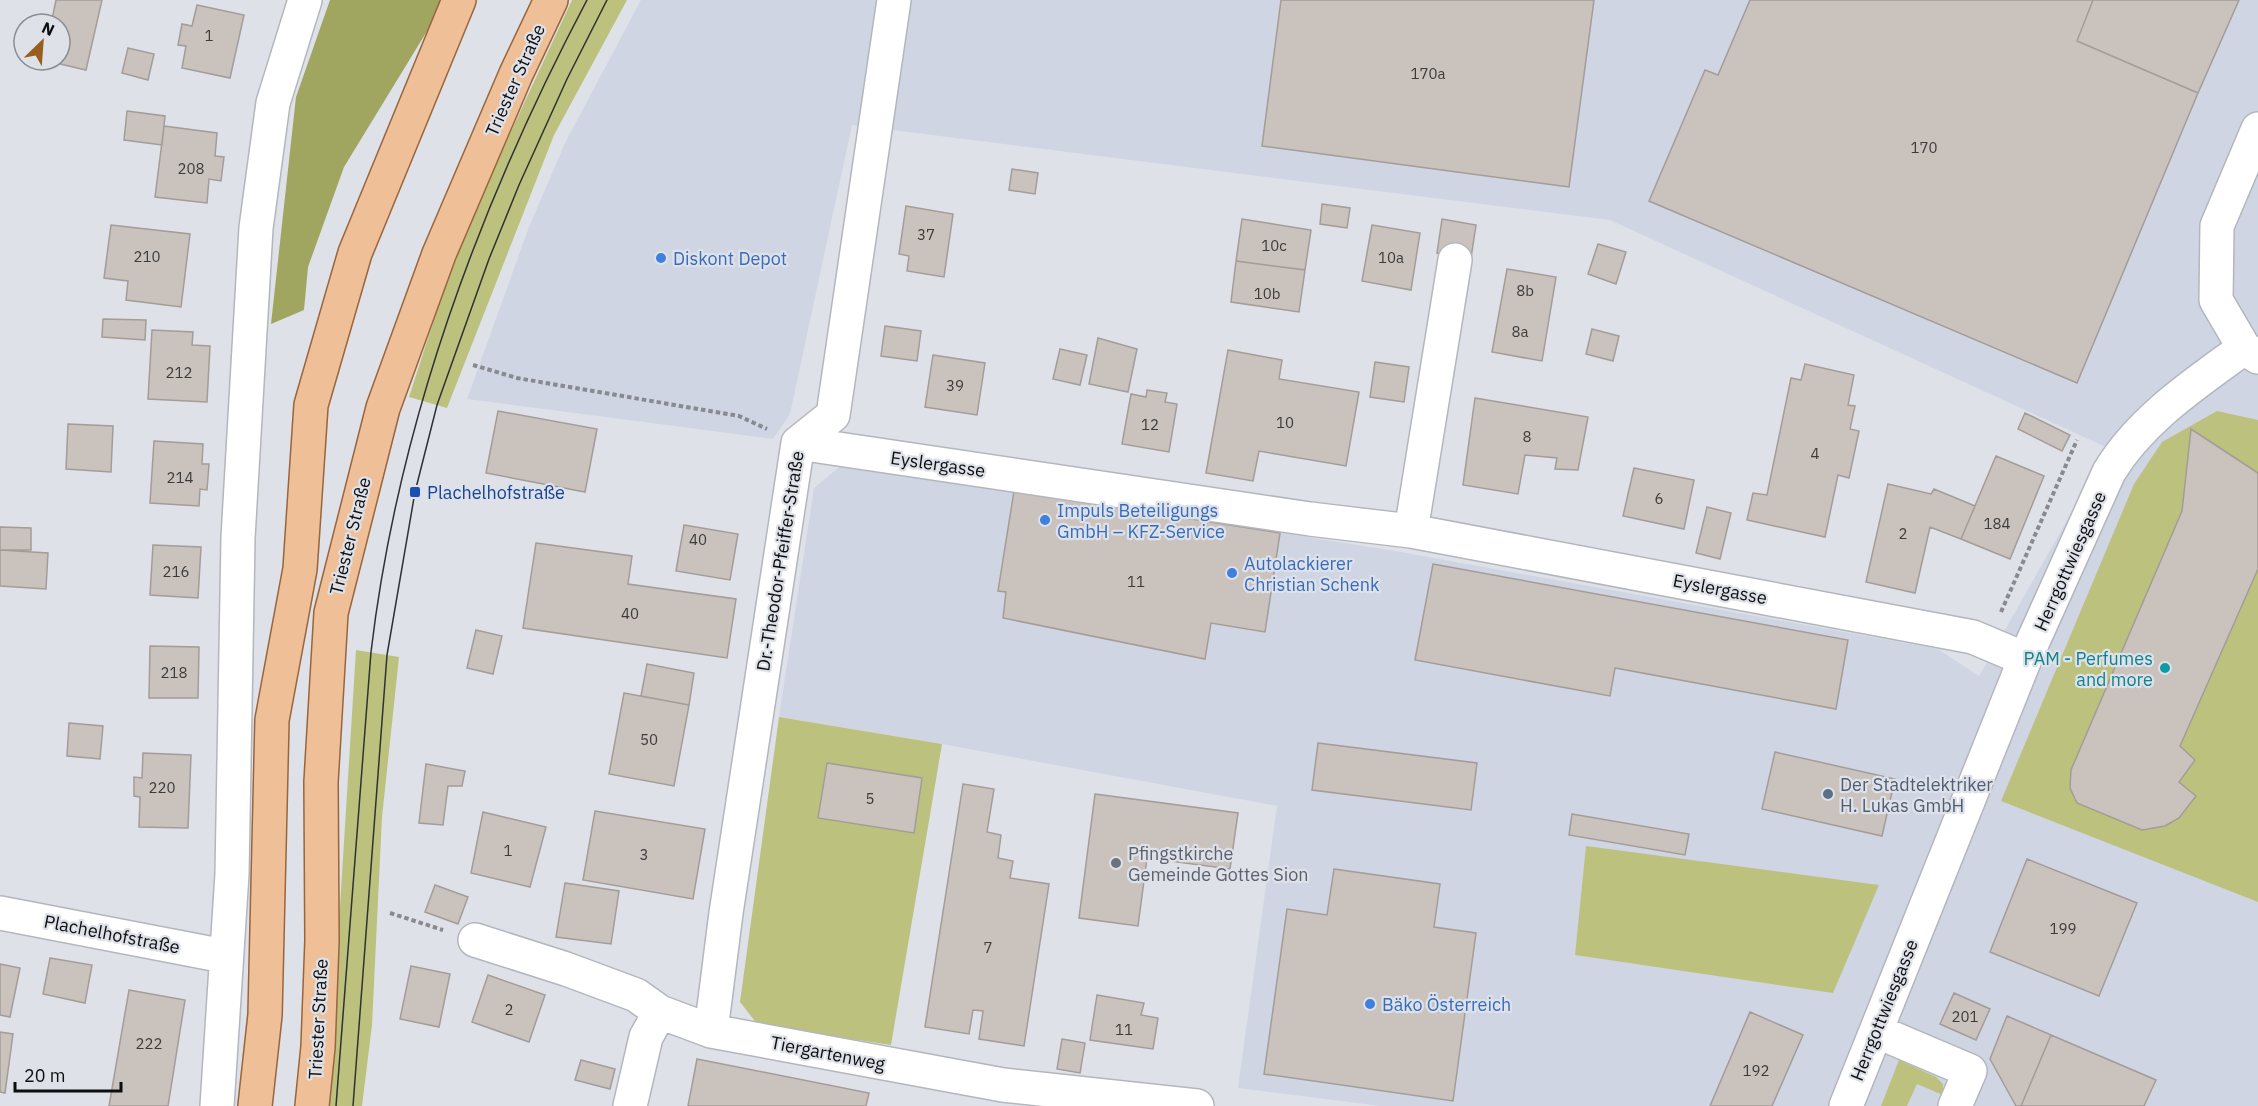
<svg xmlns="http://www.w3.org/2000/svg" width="2258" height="1106" viewBox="0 0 2258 1106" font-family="'IBM Plex Sans',sans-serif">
  <rect width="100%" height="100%" fill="#dee1e8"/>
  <!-- built -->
  <path fill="#cfd5e3" d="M641,0H2258V1106H1381L1238,1088L1277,806L942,744L779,717L814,488L843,464L1395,551L1938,649L1979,676L2108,448L1610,220L852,125L790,414L773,439L467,399L529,227L566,141Z"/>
  <!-- green -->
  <path fill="#bcc27d" d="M572,0H627L554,135L447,408L409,397L458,246Z
    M2217,411L2258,420V902L2001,801L2134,484L2162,442Z
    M356,650L399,657L382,817L372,1025L362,1106H322L334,1002Z
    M779,717L942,744L891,1045L758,1025L740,1002Z
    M1586,846L1879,885L1833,993L1575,955Z
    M1899,1060L1936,1077L1943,1084V1095L1917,1084L1907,1106H1881Z"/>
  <!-- forest -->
  <path fill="#a0a55f" d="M330,0H446L344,167L308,267L304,310L271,324L296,97Z"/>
  <!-- building -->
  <path fill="#c9c2bd" stroke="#a39c98" stroke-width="1.5" d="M56,0H102L86,70L43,60H60V24H51Z
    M1281,0H1594L1569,187L1262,146Z
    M1750,0H2093L2077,41L2198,93L2077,383L1649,201L1705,70L1718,75Z
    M2093,0H2239L2198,93L2077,41Z
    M197,5L244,15L230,78L182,68L186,46L178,45L182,24L192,26Z
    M128,48L154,54L148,80L122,73Z
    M127,111L165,116L162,145L124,140Z
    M164,126L217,133L215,156L224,157L221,181L209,179L207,203L155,197Z
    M1012,169L1038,173L1035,194L1009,190Z
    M1322,204L1350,208L1347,228L1320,224Z
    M906,206L953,214L944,277L907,271L909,256L899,254Z
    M1242,219L1311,230L1305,270L1236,261Z
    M1442,219L1476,225L1471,258L1437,253Z
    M111,225L190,234L181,307L126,300L128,281L104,278Z
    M1372,225L1420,233L1411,290L1362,281Z
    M1598,244L1626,252L1616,284L1588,274Z
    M1236,261L1305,270L1299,312L1231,302Z
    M1507,269L1556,277L1542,361L1492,352Z
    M103,319L146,320L145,340L102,337Z
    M885,326L921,331L917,361L881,356Z
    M1592,329L1619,336L1613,361L1586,354Z
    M152,330L193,332L192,345L210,346L207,402L148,399Z
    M1098,338L1137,349L1128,392L1089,384Z
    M1060,349L1087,355L1080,385L1053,379Z
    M1228,350L1282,360L1279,379L1359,392L1346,466L1259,451L1253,481L1206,473Z
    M933,355L985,363L977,415L925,407Z
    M1375,362L1409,367L1404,402L1370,397Z
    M1805,364L1854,375L1848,405L1855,406L1850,429L1859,431L1849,478L1838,475L1825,537L1747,520L1753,493L1767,495L1791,378L1801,380Z
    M1147,390L1167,393L1165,402L1177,404L1169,452L1122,444L1131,394L1146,397Z
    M1475,398L1588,417L1578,470L1555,469L1557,458L1525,455L1518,494L1463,485Z
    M498,411L597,429L585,492L486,473Z
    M2025,413L2070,435L2062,451L2018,429Z
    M68,424L113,426L111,472L66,469Z
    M2191,429L2258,473V569L2180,746L2195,760L2179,782L2196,796L2179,818L2165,826L2142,830L2077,803L2070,788L2071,770L2182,511Z
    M154,441L203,444L202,464H209L207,490L200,489L199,506L150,503Z
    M1996,456L2044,476L2010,559L1961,539Z
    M1634,468L1694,480L1684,529L1623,516Z
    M1888,484L1931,494L1934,489L1975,506L1961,539L1930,527L1915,593L1866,582Z
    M1014,491L1280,533L1265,632L1211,623L1205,659L1003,618L1006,592L998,591Z
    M1707,507L1731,513L1720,559L1696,553Z
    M684,525L738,534L730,580L676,571Z
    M0,527L31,528V550H0Z
    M536,543L632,556L628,584L736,599L727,658L523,628Z
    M153,545L201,547L198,598L150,595Z
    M0,550L48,553L46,589L0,586Z
    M1433,564L1848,640L1836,709L1615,668L1610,696L1415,660Z
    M476,630L502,636L493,674L467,668Z
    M150,646L199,647L198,698H149Z
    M647,664L694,673L689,705L641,696Z
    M624,693L689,705L674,786L609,774Z
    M69,723L103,726L100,759L67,756Z
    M1318,743L1477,763L1471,810L1312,790Z
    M1775,752L1895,779L1882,836L1762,809Z
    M143,753L191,755L188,828L139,827L140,797L134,796V777L142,778Z
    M827,763L922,778L914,833L818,818Z
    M426,764L465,771L462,786H448L443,825L419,823Z
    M963,784L994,789L987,832L1001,835L998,858L1013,861L1010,878L1049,884L1024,1046L979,1039L983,1011L973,1010L969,1034L925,1027Z
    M1095,794L1238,813L1230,869L1147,858L1138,926L1079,918Z
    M595,811L705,829L693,899L583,880Z
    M483,812L546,827L530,887L471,873Z
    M1572,814L1689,834L1685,855L1569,835Z
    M2027,859L2137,903L2099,996L1990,952Z
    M1334,869L1440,884L1434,927L1476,933L1453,1101L1264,1074L1287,909L1327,915Z
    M565,883L619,891L611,944L556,937Z
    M435,885L468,897L458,924L425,912Z
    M50,958L92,965L85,1003L43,994Z
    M0,964L20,968L10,1017L0,1015Z
    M411,966L450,974L439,1027L400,1019Z
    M488,975L545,995L529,1042L472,1022Z
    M129,990L185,1000L168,1106H109Z
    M1954,993L1990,1009L1976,1040L1940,1024Z
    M1097,995L1144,1003L1141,1015L1158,1018L1153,1049L1090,1040Z
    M1750,1012L1803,1035L1772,1106H1710Z
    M2007,1016L2051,1035L2021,1106H2016L1990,1059Z
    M0,1032L13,1034L5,1093L0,1092Z
    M2051,1035L2156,1080L2144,1106H2021Z
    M1062,1039L1085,1043L1080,1073L1057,1069Z
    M697,1059L869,1093L866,1106H688Z
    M581,1060L615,1069L610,1089L575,1080Z"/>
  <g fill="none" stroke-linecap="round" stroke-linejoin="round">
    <defs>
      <path id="minor" d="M2258,129L2217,226L2216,300L2244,348L2258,357
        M798,443L1310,519L1411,531L1973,637L2025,659
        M1411,531L1455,260
        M0,913L224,956
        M475,940L566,969L636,995L660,1012L711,1031L1003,1085L1197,1106
        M711,1031L726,913L798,443L833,415L894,0
        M1876,1031L1970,1071L1955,1106
        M217,1106L232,874L238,538L256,228L273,103L305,0
        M630,1106L646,1037L660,1012
        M1846,1106L2025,659L2109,472C2141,419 2195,384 2244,348"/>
      <path id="major" d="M255,1106L265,1015L272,720L300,569L311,405L355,253L459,0
        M312,1106L318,1047L322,941L321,782L331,613L383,408L439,254L516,74L551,0"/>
    </defs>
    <!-- minor casing -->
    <use href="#minor" stroke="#b3b6bd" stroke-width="36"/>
    <!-- major casing -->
    <use href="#major" stroke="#99653c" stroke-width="36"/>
    <!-- path -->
    <path stroke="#888a8f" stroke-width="4" stroke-dasharray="4.5 3" stroke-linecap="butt" d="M473,365L517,378L739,416L767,429
      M2001,612L2077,440
      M390,913L443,930"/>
    <!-- minor -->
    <use href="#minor" stroke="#fff" stroke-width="33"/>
    <!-- major -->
    <use href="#major" stroke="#efbf98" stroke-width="33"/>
    <!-- tram -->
    <path stroke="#2f3133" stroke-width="1.5" d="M336,1106L371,652C398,423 480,203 587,0
      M353,1106L387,655L415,492L437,405L489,259L519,185L567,79L607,0"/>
  </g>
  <!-- markers -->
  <g fill="#3f7fe0" stroke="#dee1e8" stroke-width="2">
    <circle cx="661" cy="258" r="6"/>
    <circle cx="1045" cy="520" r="6"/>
    <circle cx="1232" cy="573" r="6"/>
    <circle cx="1370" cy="1004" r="6"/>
  </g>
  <rect fill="#1a4fb4" stroke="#dee1e8" stroke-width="2" x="409" y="486" width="12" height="12" rx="3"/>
  <circle fill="#0f9aa8" stroke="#dee1e8" stroke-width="2" cx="2165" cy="668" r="6"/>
  <circle fill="#5c6f8a" stroke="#dee1e8" stroke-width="2" cx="1828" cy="794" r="6"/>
  <circle fill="#6b7280" stroke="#dee1e8" stroke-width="2" cx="1116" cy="863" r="6"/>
  <g text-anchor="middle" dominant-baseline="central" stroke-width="4.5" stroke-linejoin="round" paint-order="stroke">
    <!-- number labels -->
    <g font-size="15" fill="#3c3b3b">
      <text x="209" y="35">1</text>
      <text x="1428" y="73">170a</text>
      <text x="1924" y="147">170</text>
      <text x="191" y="168">208</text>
      <text x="926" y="234">37</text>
      <text x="1274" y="245">10c</text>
      <text x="147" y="256">210</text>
      <text x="1391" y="257">10a</text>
      <text x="1525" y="290">8b</text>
      <text x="1267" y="293">10b</text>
      <text x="1520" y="331">8a</text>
      <text x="179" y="372">212</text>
      <text x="955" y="385">39</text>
      <text x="1285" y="422">10</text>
      <text x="1150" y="424">12</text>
      <text x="1527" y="436">8</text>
      <text x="1815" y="453">4</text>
      <text x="180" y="477">214</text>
      <text x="1659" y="498">6</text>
      <text x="1997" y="523">184</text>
      <text x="1903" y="533">2</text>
      <text x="698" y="539">40</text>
      <text x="176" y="571">216</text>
      <text x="1136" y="581">11</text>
      <text x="630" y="613">40</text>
      <text x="174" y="672">218</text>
      <text x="649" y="739">50</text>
      <text x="162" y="787">220</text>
      <text x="870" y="798">5</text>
      <text x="508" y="850">1</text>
      <text x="644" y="854">3</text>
      <text x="2063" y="928">199</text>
      <text x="988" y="947">7</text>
      <text x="509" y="1009">2</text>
      <text x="1965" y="1016">201</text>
      <text x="1124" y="1029">11</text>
      <text x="149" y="1043">222</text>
      <text x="1756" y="1070">192</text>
    </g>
    <!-- street labels -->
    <g font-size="18" fill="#0d0e10" stroke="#dee1e8">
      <text transform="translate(515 80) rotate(-66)">Triester Straße</text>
      <text transform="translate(938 464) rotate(8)">Eyslergasse</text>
      <text transform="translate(350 536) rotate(-76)">Triester Straße</text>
      <text transform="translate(780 561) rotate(-81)">Dr.-Theodor-Pfeiffer-Straße</text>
      <text transform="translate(2070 561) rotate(-66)">Herrgottwiesgasse</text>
      <text transform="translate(1720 589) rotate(11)">Eyslergasse</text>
      <text transform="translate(112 934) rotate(11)">Plachelhofstraße</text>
      <text transform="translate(1884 1010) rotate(-68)">Herrgottwiesgasse</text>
      <text transform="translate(318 1019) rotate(-87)">Triester Straße</text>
      <text transform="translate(828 1053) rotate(11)">Tiergartenweg</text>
    </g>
    <!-- shop labels -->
    <g font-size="18" fill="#366cbe" stroke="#dee1e8" text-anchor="start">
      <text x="673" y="258">Diskont Depot</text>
      <text x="1057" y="510">Impuls Beteiligungs<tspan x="1057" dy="21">GmbH – KFZ-Service</tspan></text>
      <text x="1244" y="563">Autolackierer<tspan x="1244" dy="21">Christian Schenk</tspan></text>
      <text x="1382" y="1004">Bäko Österreich</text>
    </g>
    <!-- transit labels -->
    <g font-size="18" fill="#164399" stroke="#dee1e8" text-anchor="start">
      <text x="427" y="492">Plachelhofstraße</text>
    </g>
    <!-- culture labels -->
    <g font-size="18" fill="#0d838f" stroke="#dee1e8" text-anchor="end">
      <text x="2153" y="658">PAM - Perfumes<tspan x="2153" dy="21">and more</tspan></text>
    </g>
    <!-- service labels -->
    <g font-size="18" fill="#4e5e75" stroke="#dee1e8" text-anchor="start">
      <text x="1840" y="784">Der Stadtelektriker<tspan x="1840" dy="21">H. Lukas GmbH</tspan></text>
    </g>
    <!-- worship labels -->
    <g font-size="18" fill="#5b616d" stroke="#dee1e8" text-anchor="start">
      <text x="1128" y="853">Pfingstkirche<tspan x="1128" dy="21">Gemeinde Gottes Sion</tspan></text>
    </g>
  </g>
  <!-- north arrow -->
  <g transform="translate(42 42) rotate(25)"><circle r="28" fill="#dee1e8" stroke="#8a8d92" stroke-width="1.5"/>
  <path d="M0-4.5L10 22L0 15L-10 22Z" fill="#995e1e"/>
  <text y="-9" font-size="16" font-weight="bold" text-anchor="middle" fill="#0d0e10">N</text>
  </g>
  <!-- scale -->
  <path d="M15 1082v9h106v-9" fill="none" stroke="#0d0e10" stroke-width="3"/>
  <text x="24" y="1082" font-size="18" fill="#0d0e10" stroke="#dee1e8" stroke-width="4.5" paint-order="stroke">20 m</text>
</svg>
